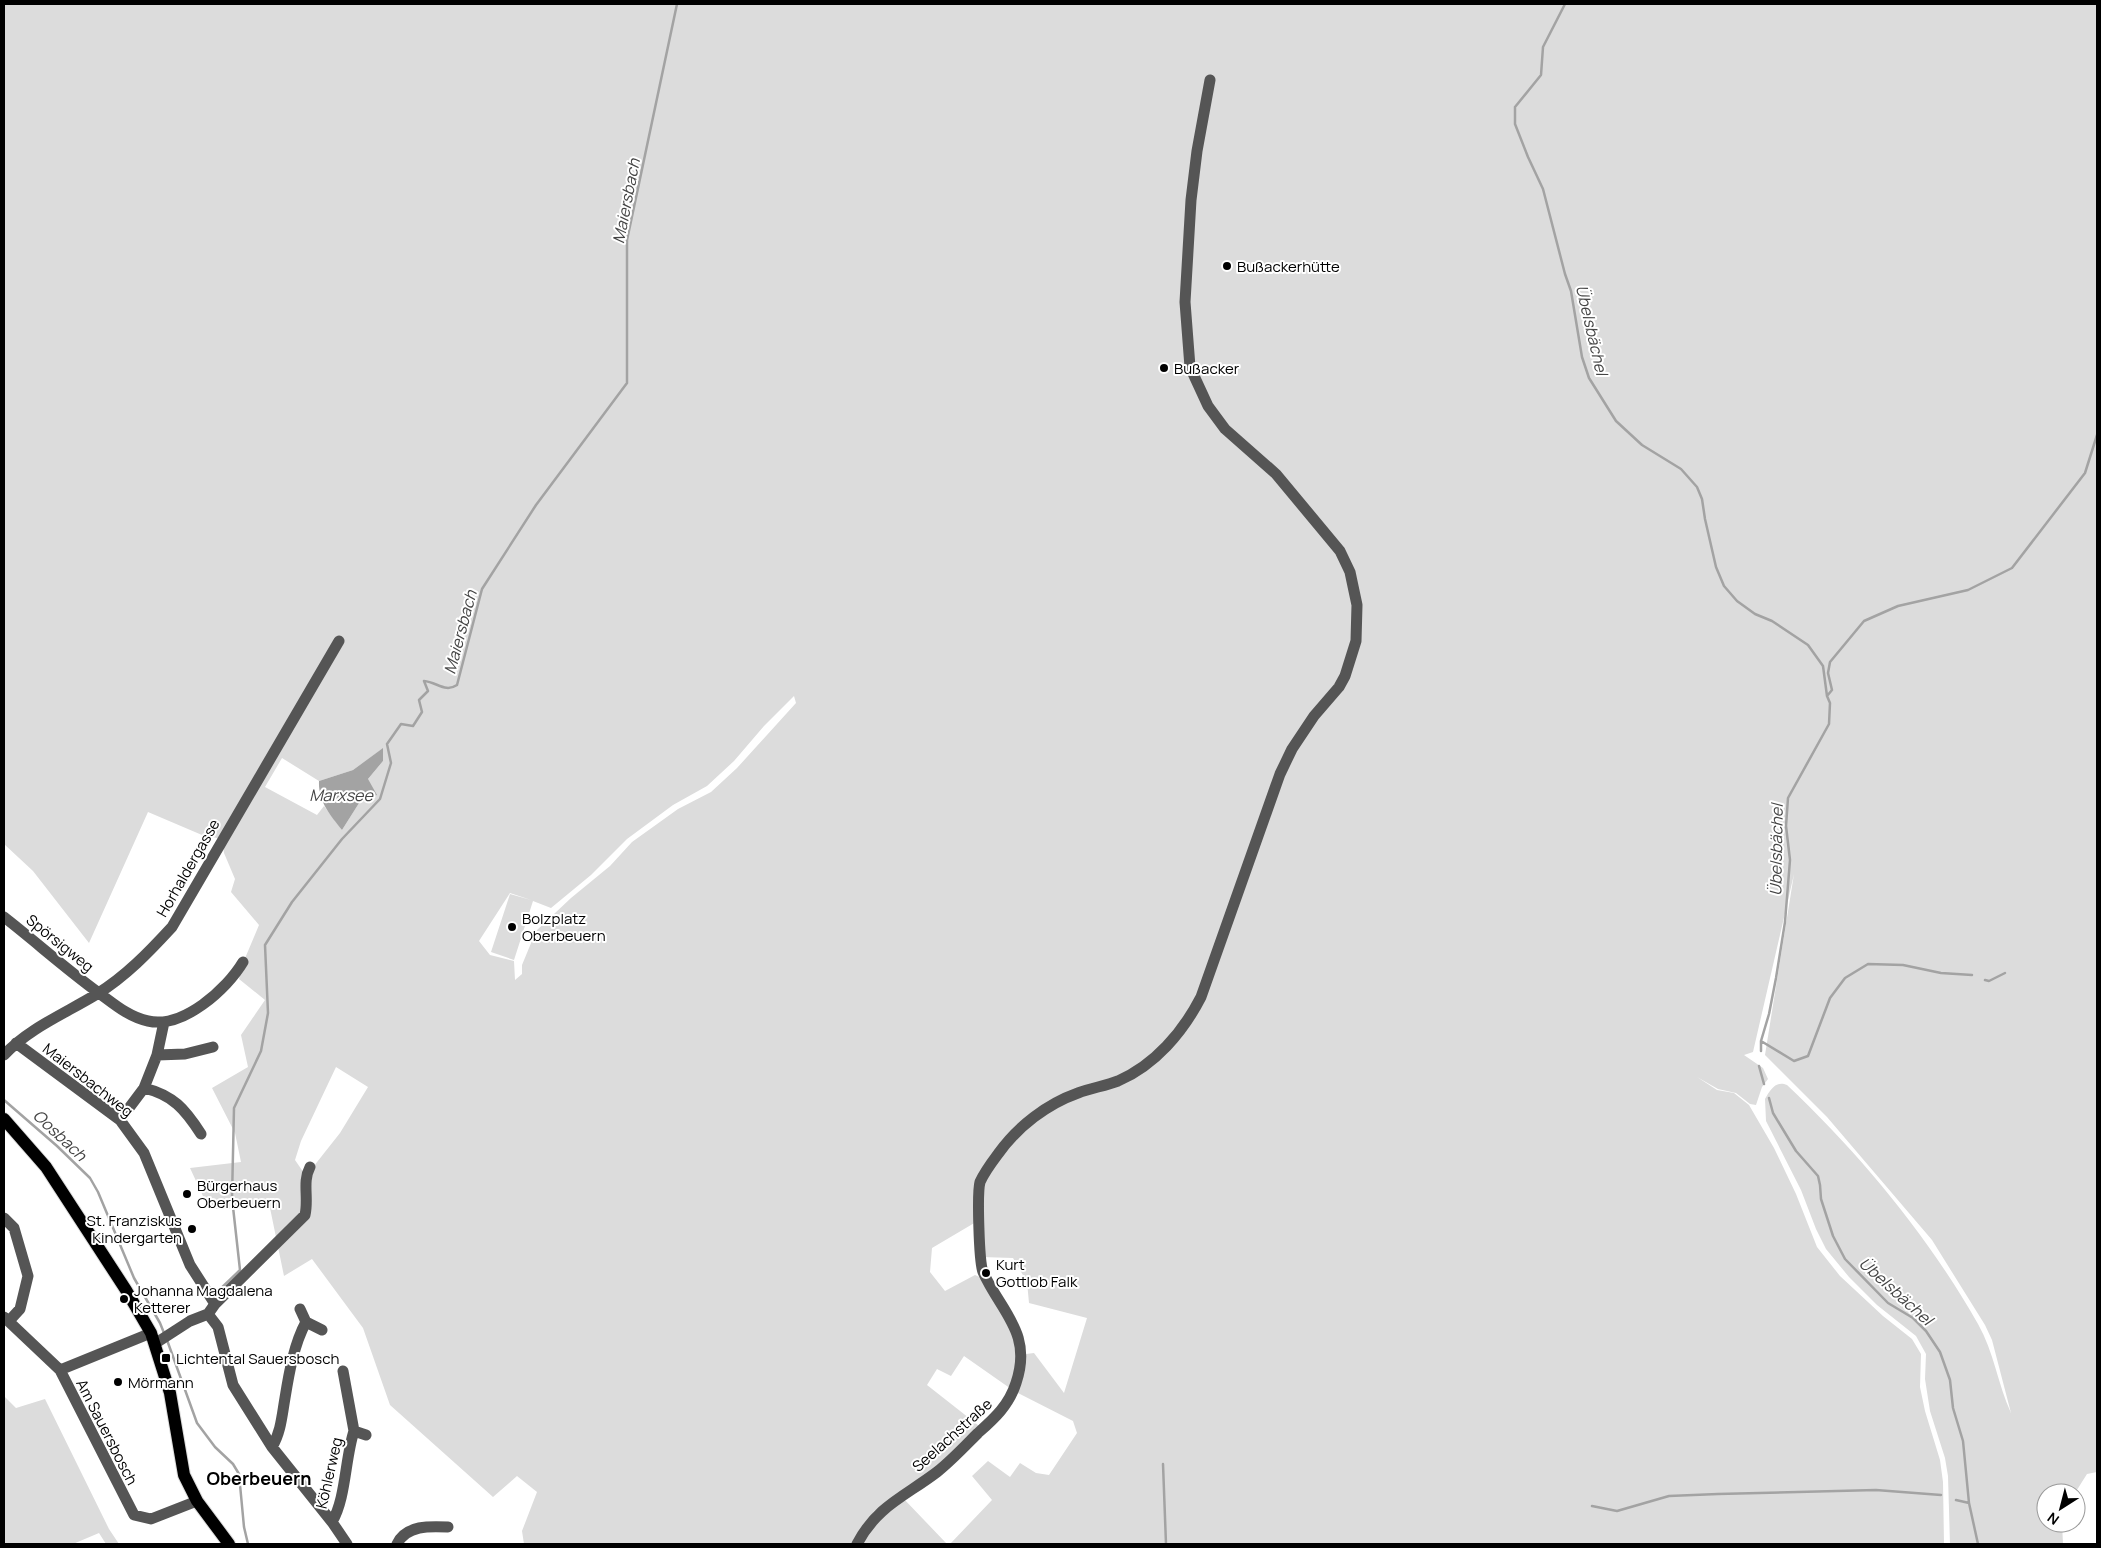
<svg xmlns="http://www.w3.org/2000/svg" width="2101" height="1548" viewBox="0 0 2101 1548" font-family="Manrope,sans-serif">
  <rect width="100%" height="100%" fill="#fff"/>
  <!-- green -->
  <path fill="#dcdcdc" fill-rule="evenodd" d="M4,4H2097V1472L2087,1474L2075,1493H2046V1523H2062L2063,1544H1950L1948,1476L1945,1458L1930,1411L1925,1379L1926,1354L1916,1336L1877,1305L1849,1277L1826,1249L1816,1229L1801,1190L1766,1121L1765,1099C1770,1090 1776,1080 1787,1085C1861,1155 1928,1236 1978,1324C1994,1352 1998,1385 2011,1413L1992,1340L1985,1325L1932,1240L1827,1117L1765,1055L1794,874L1753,1052L1744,1055L1763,1068L1768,1079L1762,1087L1756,1105L1750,1104L1736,1093L1718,1089L1697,1077L1717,1090L1734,1093L1749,1105L1774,1148L1796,1194L1817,1247L1840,1276L1883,1316L1912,1339L1921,1354L1920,1387L1925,1411L1940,1460L1943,1482L1944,1544H950L992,1500L972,1476L988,1461L1010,1477L1020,1463L1036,1473L1049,1475L1077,1433L1073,1421L1014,1391L964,1356L951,1376L937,1369L927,1385L983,1429L902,1497L947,1544H861L868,1528L899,1498L874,1511L858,1544H524L522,1531L537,1492L517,1476L493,1497L390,1405L363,1328L312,1259L284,1276L270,1208L209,1209L190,1168L241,1162L235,1133L212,1088L248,1067L241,1035L265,1000L239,979L243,963L259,925L231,892L235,879L224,853L222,839L202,835L148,812L89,943L33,871L4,844ZM794,696L796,703L737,768L711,792L678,809L632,842L610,866L571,898L536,931L522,965V974L515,980L514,961L490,955L479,941L510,893L531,900L510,894L491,952L514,960L533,901L551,908L591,875L627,839L673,805L707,786L734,761L764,726ZM382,749L383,761L368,779L361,800L342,830L324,806L317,815L265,787L282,758L319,781L353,770ZM336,1067L368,1087L340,1133L306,1176L295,1160L301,1141ZM976,1222L981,1257L1013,1258L1027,1282L1029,1303L1087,1318L1064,1393L1034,1353L1026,1354L987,1280L975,1275L945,1291L930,1272L932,1248Z
    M4,1396L16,1408L45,1399L109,1529L119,1544H106L99,1533L73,1544H4Z"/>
  <!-- water -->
  <path fill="#a3a3a3" d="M383,748V761L368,779L377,795L361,800L342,830C330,815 318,801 319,781L353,770Z"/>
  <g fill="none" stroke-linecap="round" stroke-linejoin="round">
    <!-- stream -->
    <path stroke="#a3a3a3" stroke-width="2.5" d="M1565,4L1543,47L1541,75L1515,107V124L1528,157L1543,189L1565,274L1571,291L1582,357L1589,378L1616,421L1642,445L1681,469L1697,487L1702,499L1705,519L1716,567L1724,586L1737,601L1755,614L1772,621L1808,645L1823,666L1827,696L1830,703L1829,724L1788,798L1786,826L1790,860L1785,922L1776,978L1769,1014L1761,1041V1051
      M1827,696L1832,690L1828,673L1830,662L1864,621L1898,606L1968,590L2012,568L2085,473L2097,435
      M1985,980L1989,981L2005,973
      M1761,1041L1794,1061L1808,1056L1830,998L1845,978L1868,964L1903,965L1941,973L1972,975
      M1759,1066L1764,1084
      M1769,1098L1773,1113L1796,1151L1818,1176L1820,1185L1821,1199L1833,1236L1845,1259L1888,1303L1913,1318L1926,1331L1940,1352L1950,1380L1953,1408L1963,1441L1969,1503L1978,1544
      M4,1100L57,1146L90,1178L98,1192L134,1278L160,1323L164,1333
      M213,1296L240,1270L232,1198L234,1108L261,1051L268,1013L265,945L292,902L342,839L380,799L391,763L387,744L401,724L413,726L422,712L419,700L428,691L424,681C437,682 445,693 457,685L482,589L536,505L627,383V240L677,4
      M167,1340L197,1423L215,1447L233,1464L239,1474L244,1527L248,1544
      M1163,1464L1166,1544
      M1956,1500L1969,1503
      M1592,1506L1617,1511L1669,1496L1718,1494L1876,1490L1941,1495"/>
    <defs>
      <path id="major" d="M4,1119L46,1167L126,1290L151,1333L170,1393L184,1475L197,1501L229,1544"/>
    </defs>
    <!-- major casing -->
    <use href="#major" stroke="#dbdbdb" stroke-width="14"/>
    <!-- minor -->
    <path stroke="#555" stroke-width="11" d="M4,917C36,942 66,969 99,993C114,1004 129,1017 148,1021C183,1029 227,989 243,962
      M16,1043L120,1120L144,1153L190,1265L215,1304
      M4,1055C29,1028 66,1013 97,994C126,976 149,952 172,927L339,641
      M157,1055L185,1054L213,1047
      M144,1088C173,1095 185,1109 201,1134
      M120,1120L144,1088L157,1055L164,1022
      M4,1218L14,1228L28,1276L20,1309L9,1321
      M300,1309L306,1322L322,1330
      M208,1314L218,1327L233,1385L272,1447L332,1522L347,1544
      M4,1317L60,1370L134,1515L151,1519L197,1501
      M156,1343L190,1321L208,1314L215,1304L305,1215C309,1198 302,1182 310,1167
      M60,1370L151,1333
      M343,1371L354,1431L366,1435
      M272,1447C281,1432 282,1415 285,1398C289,1373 294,1344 306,1322
      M332,1522C346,1499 345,1458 354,1431
      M397,1544C406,1525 430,1526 448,1527
      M857,1544C877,1506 904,1497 937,1472C951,1461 965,1446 978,1433C995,1418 1009,1405 1016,1383C1033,1333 1001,1312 983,1272C979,1262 977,1193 980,1182C984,1173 992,1162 998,1154C1018,1126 1047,1104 1078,1093C1091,1088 1105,1086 1118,1081C1155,1065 1183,1032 1201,997L1280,774L1292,749L1314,716L1339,687L1345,676L1356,641L1357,605L1350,572L1340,551L1276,474L1225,429L1208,406L1190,367L1185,302L1191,200L1197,151L1210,80"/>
    <!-- major -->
    <use href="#major" stroke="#000" stroke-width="12"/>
  </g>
  <!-- markers -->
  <g fill="#000" stroke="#fff" stroke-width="2">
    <circle cx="1227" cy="266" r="5"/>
    <circle cx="1164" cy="368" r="5"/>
    <circle cx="512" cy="927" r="5"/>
    <circle cx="187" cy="1194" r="5"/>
    <circle cx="192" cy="1229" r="5"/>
    <circle cx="986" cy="1273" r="5"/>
    <circle cx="124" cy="1299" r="5"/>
    <rect x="161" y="1353" width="10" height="10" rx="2.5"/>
    <circle cx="118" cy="1382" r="5"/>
  </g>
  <g text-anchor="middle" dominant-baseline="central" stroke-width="4" stroke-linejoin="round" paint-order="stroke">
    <!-- poi labels -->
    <g font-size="15" fill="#000" stroke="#fff" text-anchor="start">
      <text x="1237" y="266">Bußackerhütte</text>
      <text x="1174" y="368">Bußacker</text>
      <text x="522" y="918">Bolzplatz<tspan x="522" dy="17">Oberbeuern</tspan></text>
      <text x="197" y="1185">Bürgerhaus<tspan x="197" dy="17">Oberbeuern</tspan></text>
      <text x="182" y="1220" text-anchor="end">St. Franziskus<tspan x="182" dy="17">Kindergarten</tspan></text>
      <text x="996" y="1264">Kurt<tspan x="996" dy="17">Gottlob Falk</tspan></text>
      <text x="134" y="1290">Johanna Magdalena<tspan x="134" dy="17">Ketterer</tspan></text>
      <text x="176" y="1358">Lichtental Sauersbosch</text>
      <text x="128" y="1382">Mörmann</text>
    </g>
    <!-- street labels -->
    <g font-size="15" fill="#000" stroke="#fff">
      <text transform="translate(188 868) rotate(-60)">Horhaldergasse</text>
      <text transform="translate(60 943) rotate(39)">Spörsigweg</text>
      <text transform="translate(88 1080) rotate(38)">Maiersbachweg</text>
      <text transform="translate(107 1432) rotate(63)">Am Sauersbosch</text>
      <text transform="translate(952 1435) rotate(-42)">Seelachstraße</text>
      <text transform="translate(329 1473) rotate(-77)">Köhlerweg</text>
    </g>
    <!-- water labels -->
    <g font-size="16" font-style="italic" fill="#444" stroke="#fff">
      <text transform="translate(626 201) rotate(-79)">Maiersbach</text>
      <text transform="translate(1592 330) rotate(77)">Übelsbächel</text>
      <text transform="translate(460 632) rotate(-75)">Maiersbach</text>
      <text x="341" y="795">Marxsee</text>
      <text transform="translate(1776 850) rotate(-89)">Übelsbächel</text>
      <text transform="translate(60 1135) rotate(43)">Oosbach</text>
      <text transform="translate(1896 1291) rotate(42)">Übelsbächel</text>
    </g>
    <!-- quarter labels -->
    <g font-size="18" font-weight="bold" fill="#000" stroke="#fff">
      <text x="259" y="1478">Oberbeuern</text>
    </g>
  </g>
  <!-- border -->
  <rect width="2101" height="1548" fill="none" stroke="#000000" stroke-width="10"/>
  <!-- north arrow -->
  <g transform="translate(2061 1508) rotate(216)"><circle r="24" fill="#ffffff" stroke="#999999"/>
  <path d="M0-4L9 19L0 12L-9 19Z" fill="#000000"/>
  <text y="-8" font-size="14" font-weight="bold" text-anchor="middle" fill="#000000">N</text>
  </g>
</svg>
